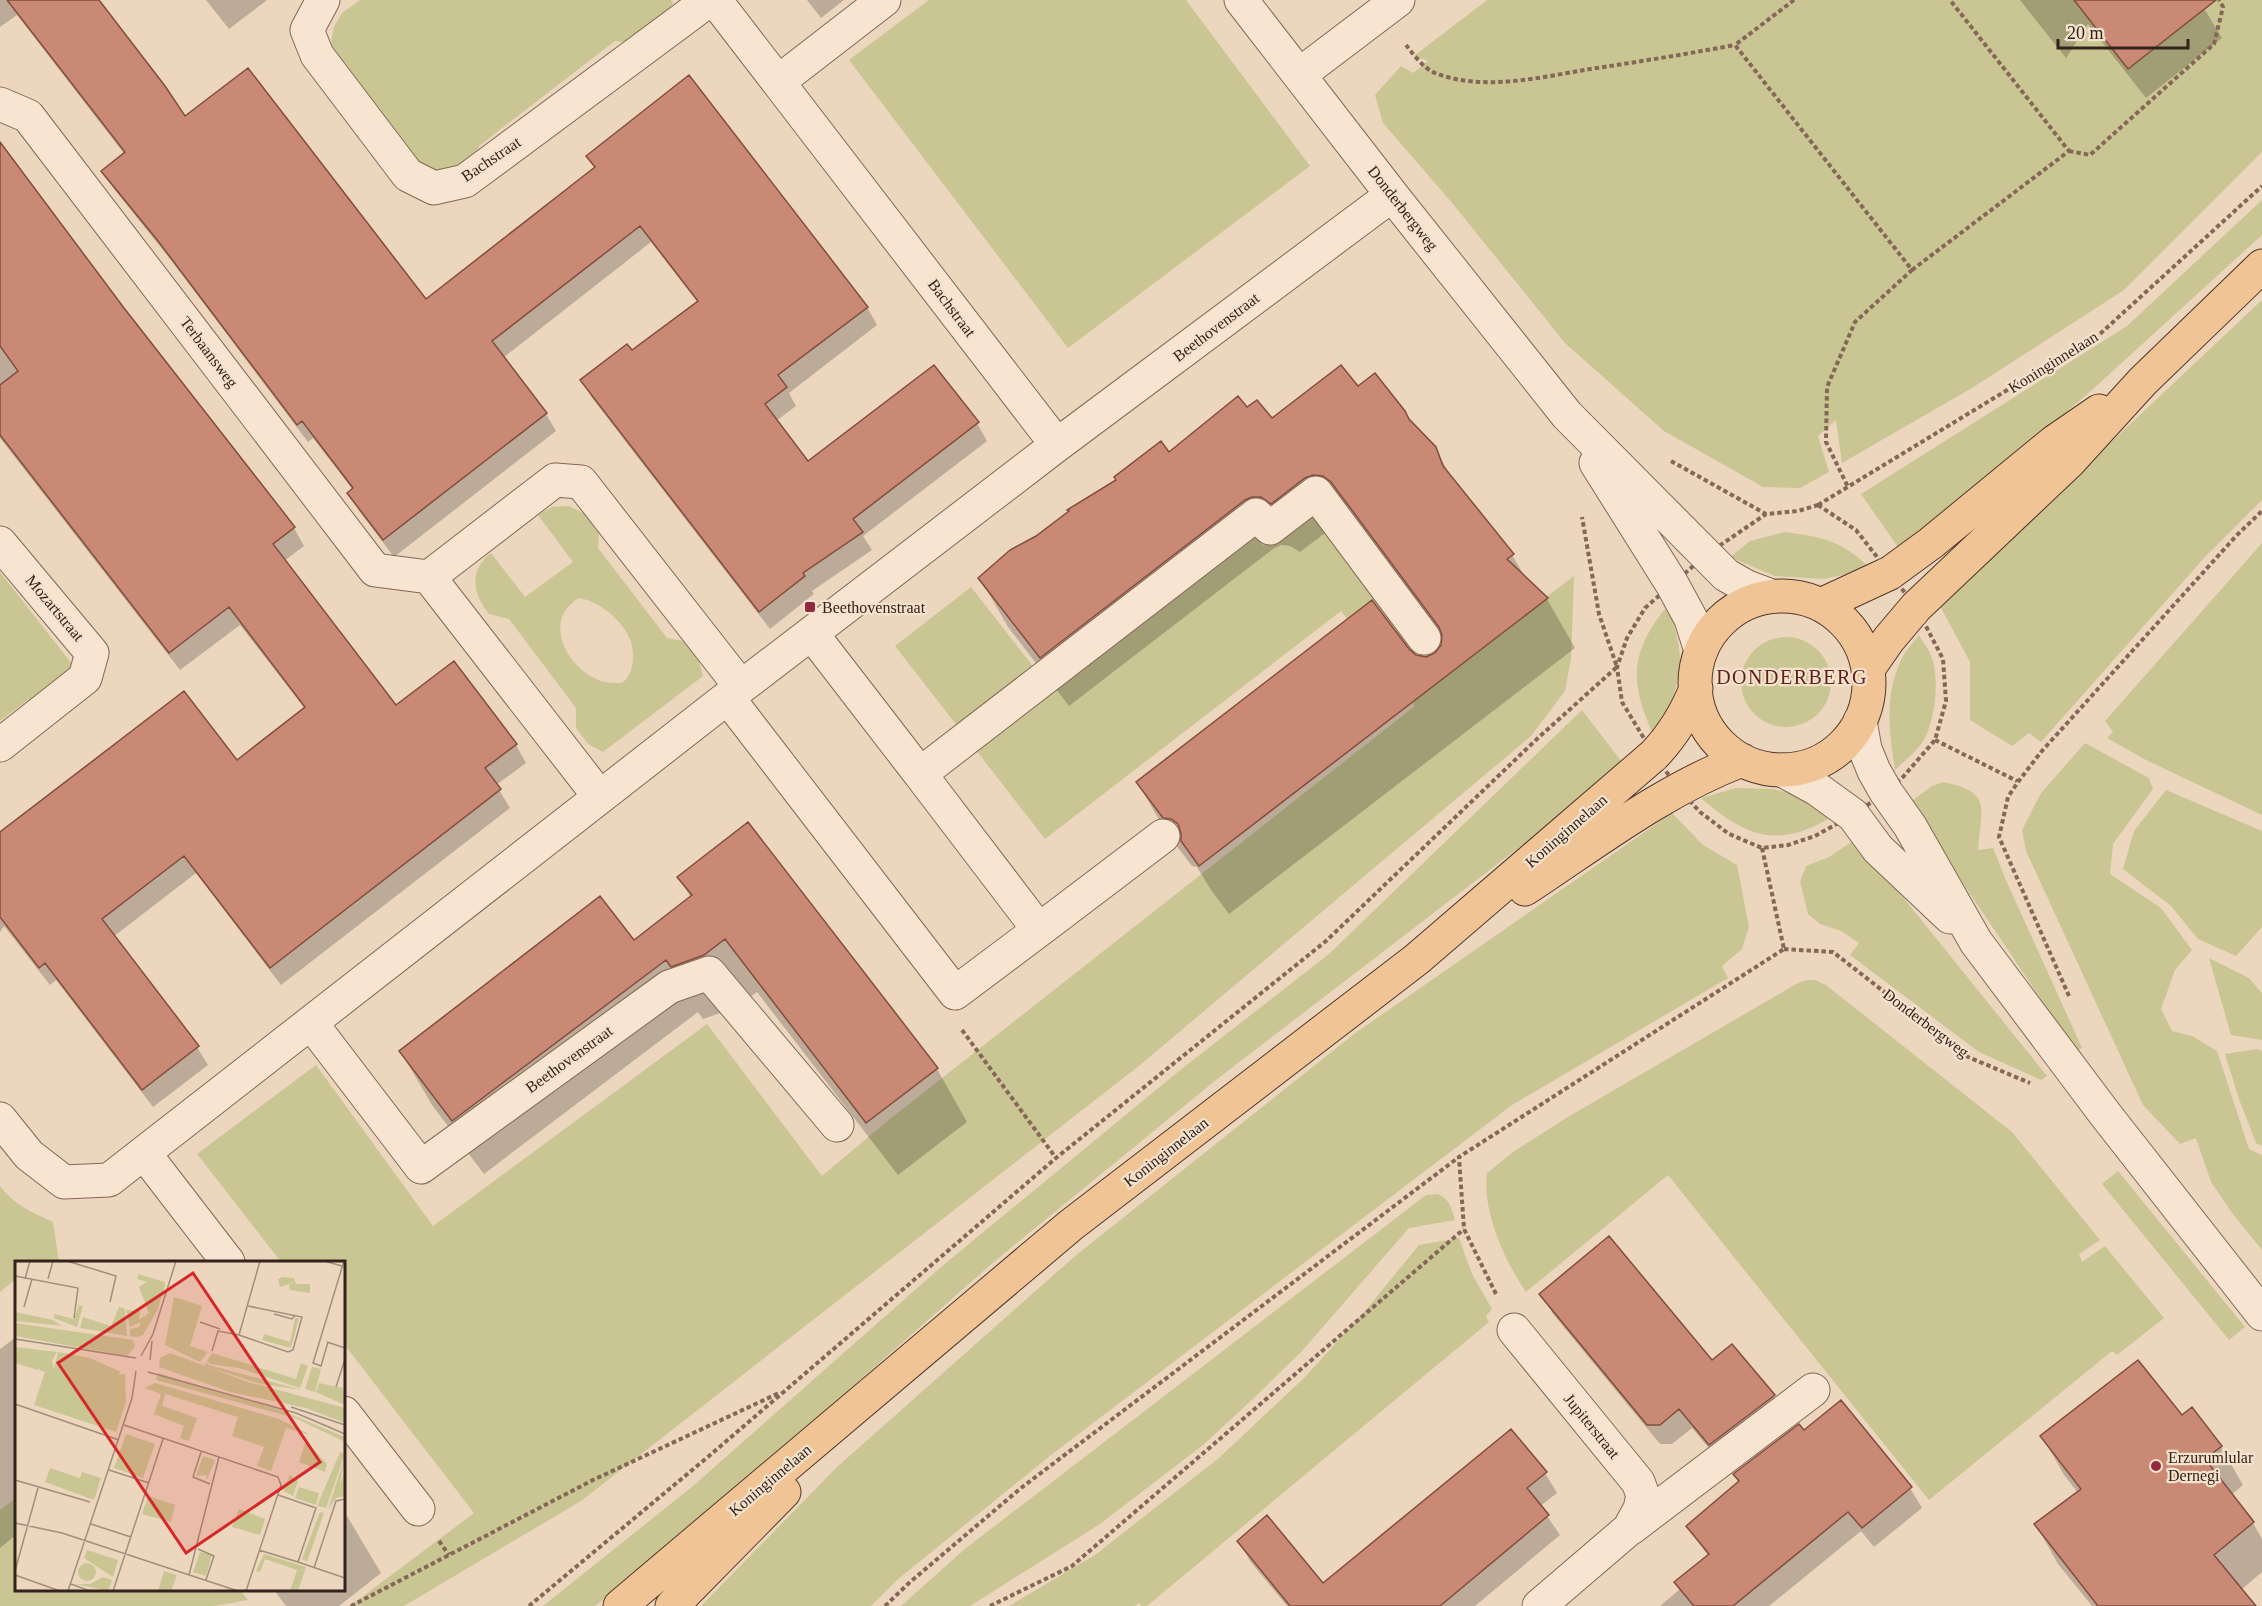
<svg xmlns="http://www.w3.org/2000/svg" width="2262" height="1606" viewBox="0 0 2262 1606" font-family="'Times New Roman',serif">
  <rect width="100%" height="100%" fill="#ecd6be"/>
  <!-- green -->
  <path fill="#cac693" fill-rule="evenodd" d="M360,0H671L673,3L663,20L632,43L615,41L479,146L477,162L449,177L420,167L340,64L331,43L334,27L342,13Z
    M929,0H1186L1310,166L1068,348L849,60Z
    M1487,0H2262V152L2124,290L1972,388L1842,463L1836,420L1818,436L1829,472L1800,488L1763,487L1664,431L1565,343L1453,204L1383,123L1375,95L1401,66L1413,73L1428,61L1414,56Z
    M2262,200V235L2092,390L1902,553L1861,494L2127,326Z
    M2262,300V500L2204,558L2041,742L2029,733L2012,746L1970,720V662L1939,604Z
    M569,506L589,516L599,529L598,548L667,638L684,641L698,658L703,676L603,752L588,744L576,728V708L509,619L489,614C473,594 468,571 491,553L525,597L573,562L538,515L552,507ZM579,598C598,601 619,618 628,635C636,649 635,674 622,683C612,683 603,683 594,678C565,663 543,619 579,598Z
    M1313,511L1444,674L1574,576L1571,659L1565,691L1531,736L1140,1065L581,1501L404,1606H350L474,1513L344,1344V1262H281L197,1154L316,1065L433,1226L707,1024L822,1176L885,1123L1415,706L1341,611L1045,839L895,646L971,587L1050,688L1253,533L1263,546Z
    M1785,532C1824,537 1842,541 1871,569L1824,579L1775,576L1730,557L1750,541Z
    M2262,543V815L2146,760L2107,738L2113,732L2105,721Z
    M0,572L72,664L68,681L46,700L29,699L0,721Z
    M1669,604C1673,623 1681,644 1680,664C1678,690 1666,716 1656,740C1629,684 1628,653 1669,604Z
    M1919,635C1922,641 1926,646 1929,651C1941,674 1936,722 1922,743C1915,753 1904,761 1895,770C1889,732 1884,695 1902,658C1906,650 1913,643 1919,635Z
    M1741 682a45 45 0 1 1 90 0a45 45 0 1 1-90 0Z
    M1582,710L1625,766L1216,1080L996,1260L759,1469L645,1566L595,1606H543L693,1486L941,1267L1179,1071L1329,954Z
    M2085,743L2149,778L2153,789L2113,844L2110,874L2161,908L2192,950L2175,970L2161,1009L2172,1031L2192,1036L2217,1051L2249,1149L2262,1155V1250L2232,1213L2211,1182L2196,1138L2180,1144L2143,1105L2026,851L2022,830L2041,793Z
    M1943,782C1993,792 1981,808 1978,850L1993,848L2005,878L2082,1048L2076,1051L1909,803L1932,786Z
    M1736,788L1773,789L1805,797L1835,815C1780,849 1748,839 1701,798Z
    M2166,790L2262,831V927L2236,956L2198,939L2171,906L2123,869L2134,831Z
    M1672,813L1703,845L1737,865L1749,927L1742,949L1722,966L1728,978L1512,1105L1051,1455L897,1580L871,1606H701L837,1467L1075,1256L1354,1034Z
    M1856,839L2047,1076L2041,1080L1979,1052L1850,955L1859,943L1841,931L1820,924L1808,914L1800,882L1806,866L1829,857Z
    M2209,958L2249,978L2262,993V1040L2231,1035Z
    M1807,980H1815L1826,985L2012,1132L2100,1240L2079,1254L2082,1262L2105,1246L2164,1318L2117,1355L2112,1351L1929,1500L1668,1175L1526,1292C1505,1261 1482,1212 1487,1173L1513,1152L1566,1118L1798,983Z
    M2257,1049L2262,1051V1146L2256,1143L2239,1099L2225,1054Z
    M2118,1171L2245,1327L2229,1340L2102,1184Z
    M0,1186C13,1204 33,1213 53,1222L59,1262H16V1279L0,1292Z
    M1438,1194C1450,1200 1451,1207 1455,1220L1409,1228L1302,1351L1255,1397L1203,1445L1100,1524L970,1606H901L966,1548L1426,1195Z
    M1459,1238L1472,1274L1492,1309L1486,1316L1489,1322L1147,1606H1142L1139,1603L1135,1606H1009L1095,1555L1220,1457L1305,1377L1365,1311L1419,1245Z
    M16,1498V1590H240L248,1600L214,1606H0V1510Z"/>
  <!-- shadow -->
  <path fill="#0003" d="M0,0H97L184,118L426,301L596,169L588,156L867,307L877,325L789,393L796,406L776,421L808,463L977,423L987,441L863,536L872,550L812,591L814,594L770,629L592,398L582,380L632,353L698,303L651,242L503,358L546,414L556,431L394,557L359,511L349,493L353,490L313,438L308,442L170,259L114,189L103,171L125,155L17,15L0,27Z
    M206,0H267L229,29Z
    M807,0H844L821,18Z
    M2020,0H2199L2222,38L2146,98L2088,24L2066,58Z
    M0,180L122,308L294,528L304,546L284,561L395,707L516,745L526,763L496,785L510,808L281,985L196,873L113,937L197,1047L208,1065L153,1107L56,980L50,985L4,926L0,932V834L237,762L305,709L240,625L180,670L0,438Z
    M1358,388L1410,423L1435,448L1453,480L1512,555L1527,580L1547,599L1575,648L1229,914L1211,890L1197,867L1192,866L1166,832L1138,783L1408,650L1417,657L1427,658L1437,654L1443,641L1361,531L1333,527L1300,552L1290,546L1281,545L1273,549L1069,706L1008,627L980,578L1037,537L1168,454L1247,410L1271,420Z
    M679,878L937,1069L967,1122L898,1175L757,992L735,1008L703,1019L698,1012L484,1174L432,1105L401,1052L634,942L691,898Z
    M1541,1294L1712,1362L1731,1346L1774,1396L1785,1416L1722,1464L1692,1428L1672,1444H1660L1553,1314Z
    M15,1338L16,1341V1535L0,1548V1349Z
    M2182,1417L2221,1447L2243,1485L2231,1495L2253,1523L2262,1539V1572L2241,1590L2250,1606H2092L2058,1564L2036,1525L2078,1493L2064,1475L2042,1436Z
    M1804,1432L1910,1488L1922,1508L1874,1547L1861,1531L1769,1606H1660L1680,1589L1708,1556L1688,1526Z
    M1545,1473L1557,1493L1540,1506L1560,1535L1475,1606H1287L1250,1561L1239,1541L1323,1585Z
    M344,1511L381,1573L339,1606H286L274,1590H344Z"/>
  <!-- building -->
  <path fill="#ca8974" stroke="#834d3e" stroke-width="1.5" d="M7,0H99L165,86L185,116L248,68L426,299L595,167L586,156L689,75L868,307L778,375L787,387L765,404L808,461L934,365L979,422L853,519L863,532L803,573L805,576L759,612L580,380L627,344L632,350L698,301L640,226L492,341L547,413L383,540L347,493L353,488L302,421L297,425L158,241L101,171L125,152Z
    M2074,0H2216L2128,69Z
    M0,142L124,308L295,527L273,544L396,705L454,661L517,744L485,768L501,789L270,968L184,856L102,919L199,1046L142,1090L45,963L39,968L0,917V832L184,691L237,760L305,707L229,607L169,653L0,435V385L18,371L0,346Z
    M1341,365L1358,386L1375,373L1405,411L1409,419L1436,447L1443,466L1514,554L1507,559L1548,598L1199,866L1181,841V833L1178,824L1171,819L1163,818L1136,782L1372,600L1409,649L1416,655L1426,657L1435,653L1441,645L1442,635L1439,627L1331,482L1323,476L1313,475L1305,478L1271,504L1261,497H1252L1245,500L1040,658L978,578L1010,550L1036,536L1069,511L1067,510L1116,480L1114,477L1161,441L1169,452L1238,396L1247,407L1257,400L1272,418Z
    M748,822L938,1068L866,1123L725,939L704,955L671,967L666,960L452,1121L399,1051L600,896L634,940L692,895L677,877Z
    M1609,1236L1712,1360L1732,1344L1775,1395L1709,1445L1679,1409L1660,1425H1647L1539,1294Z
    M2138,1360L2182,1415L2192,1407L2222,1446L2205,1459L2254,1522L2214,1555L2256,1606H2098L2034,1524L2081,1489L2040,1436Z
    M1841,1400L1912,1487L1862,1528L1848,1512L1733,1606H1694L1674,1582L1709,1554L1686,1526L1739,1481L1733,1474L1799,1424L1804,1430Z
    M1511,1429L1547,1472L1527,1488L1549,1515L1440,1606H1290L1237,1541L1267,1515L1323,1583Z"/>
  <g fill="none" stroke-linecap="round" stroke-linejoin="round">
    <defs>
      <path id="minor" d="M323,0L307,30L317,55L408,175L434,188L465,181L709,0
        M715,0L1057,445
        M1241,0L1392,195L1567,415L1726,575L1747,587L1771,596
        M1299,75L1398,0
        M778,82L884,0
        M0,104L28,116L375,570L429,577
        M1596,463L1672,584L1691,619L1701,651
        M0,543L92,653L85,678L0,745
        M429,577L555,480L581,482L741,687
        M429,577L599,796
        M812,634L920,774L1256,515L1270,528L1316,493L1424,638
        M728,698L955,993L1039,930
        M1860,721L1865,749L1874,771L1886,792L1910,826L1976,942L2105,1114L2262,1314
        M1782,770L1817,789L1853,815L1878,849L1950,917
        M920,774L1039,930L1163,836
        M311,1023L421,1167L669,987L709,973L837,1125
        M0,1119L29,1155L64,1182L109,1180L741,687L1057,445L1392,195
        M144,1153L228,1262
        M1514,1330L1638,1482L1643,1495L1640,1509L1629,1529L1539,1606
        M344,1413L418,1509
        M1631,1528L1813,1390"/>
      <path id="major" d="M1695 683a87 87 0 1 1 174 0a87 87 0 1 1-174 0Z
        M1821,605L1890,573L1931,543L2054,442L2099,411
        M1868,669L1889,639L1916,607L2070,461L2143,381L2262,266
        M1525,889C1595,843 1663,790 1742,760
        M620,1606L1071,1225L1417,959L1654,755C1673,735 1686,714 1696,688
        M672,1606L784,1492"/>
    </defs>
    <!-- minor casing -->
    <use href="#minor" stroke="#846757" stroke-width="35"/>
    <!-- major casing -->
    <use href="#major" stroke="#52372c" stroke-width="35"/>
    <!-- path -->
    <path stroke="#846757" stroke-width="4" stroke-dasharray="4.5 3" stroke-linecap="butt" d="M1794,0L1735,45L1912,270L1855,322L1827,387L1826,442L1848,487
      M1406,45C1414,55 1423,68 1435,73C1484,92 1541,77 1590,69C1638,62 1686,54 1735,45
      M2069,151L2090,155L2214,44L2223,7L2219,0
      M1912,270L2069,151L1950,0
      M1671,461L1766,514
      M1818,505L1856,530L1916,607L1943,659L1946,701L1935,740L1903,777L1886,792L1853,815L1815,836L1788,845L1762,848L1729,834L1700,812L1679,789L1654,755L1622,702L1617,667L1627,638L1645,608L1706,555L1766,514L1798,511Z
      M1818,505L2101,333L2262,186
      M1935,740L2017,781
      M1762,848L1784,949
      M1784,949L1833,952L1968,1057L2030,1083
      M2069,996L1999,837L2008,797L2018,782L2041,752L2237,535L2262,511
      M962,1030L1056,1158
      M1496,1294L1464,1229L1459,1157L1784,949
      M439,1541L449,1555
      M351,1606L593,1480L779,1393
      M529,1606L709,1456L1056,1158L1326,941L1539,737L1617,667L1599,614L1582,517
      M885,1606L909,1583L1021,1488L1459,1157
      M990,1606L1072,1566L1464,1229"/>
    <!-- minor -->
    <use href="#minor" stroke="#f8e5d1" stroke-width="33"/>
    <!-- major -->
    <use href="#major" stroke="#f0c495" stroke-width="33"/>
  </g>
  <!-- markers -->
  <g fill="#92293c" stroke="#f4e2cd" stroke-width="2">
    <rect x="804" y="601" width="12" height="12" rx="3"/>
    <circle cx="2156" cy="1466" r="6"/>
  </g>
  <g text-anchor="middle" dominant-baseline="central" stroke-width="4.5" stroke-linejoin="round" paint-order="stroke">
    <!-- street labels -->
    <g font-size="16" fill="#34231c" stroke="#f4e2cd">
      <text transform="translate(491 159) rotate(-34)">Bachstraat</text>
      <text transform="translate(1403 208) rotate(52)">Donderbergweg</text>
      <text transform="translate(952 308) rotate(53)">Bachstraat</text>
      <text transform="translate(1216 327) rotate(-37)">Beethovenstraat</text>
      <text transform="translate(209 352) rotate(53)">Terbaansweg</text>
      <text transform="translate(2053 362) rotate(-32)">Koninginnelaan</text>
      <text transform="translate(55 608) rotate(50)">Mozartstraat</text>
      <text transform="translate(1566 831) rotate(-41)">Koninginnelaan</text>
      <text transform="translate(1926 1023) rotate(37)">Donderbergweg</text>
      <text transform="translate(569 1059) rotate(-36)">Beethovenstraat</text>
      <text transform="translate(1166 1152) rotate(-38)">Koninginnelaan</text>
      <text transform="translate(1592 1426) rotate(51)">Jupiterstraat</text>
      <text transform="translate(770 1480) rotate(-40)">Koninginnelaan</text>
    </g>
    <!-- poi labels -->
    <g font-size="16" fill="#34231c" stroke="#f4e2cd" text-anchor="start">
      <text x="822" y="607">Beethovenstraat</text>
      <text x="2168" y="1457">Erzurumlular<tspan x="2168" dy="18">Dernegi</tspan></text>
    </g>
    <!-- quarter labels -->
    <g font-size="20" letter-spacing="1.5" fill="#5f1e1c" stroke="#f4e2cd">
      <text x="1792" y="677">DONDERBERG</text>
    </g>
  </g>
  <!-- overview -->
  <g transform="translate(15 1261)">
    <rect width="330" height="330" fill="#ecd6be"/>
    <path d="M123,13L150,21V25L142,50L128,74L122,76L115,75V68L125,66V61L115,66L111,49L125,50L124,59L134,52L124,26L132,21L122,18ZM268,16L279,17L281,23H295V32L275,29L274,24L280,21L265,26L263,18ZM159,36L187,45L175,85L193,91L185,101L150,84ZM64,44L68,45L62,66L39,57V53L59,58ZM104,46L110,48L112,75L65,67L68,56L96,65ZM0,51L38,59L47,65L0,60ZM280,57H284L276,87L247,79L249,73L275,81ZM0,62L118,79L120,86L112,95L0,75ZM0,86L42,91L37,100L39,108L43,91L75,97L106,111L103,114L110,113L111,141L101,171L19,144L30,111L24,109L26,103L23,109L0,102ZM155,92L233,121L330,147V162L291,147L215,131L144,106L145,97ZM197,92L281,118L286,102L293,105L285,127L224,107L195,103L192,100ZM191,101L194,104L287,129L246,123L190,105ZM297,106L306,108L300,131L290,128ZM143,112L265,149L330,176V181L280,157L141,119ZM140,122L264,158L296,174L271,167L256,210L242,205L249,186L217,175L223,156L150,133L147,145L182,157L174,180L165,177L169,165L139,153L146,133L130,127ZM304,122L328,127L330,144L301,131ZM111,173L140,183L128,217L99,207ZM291,180L312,203L310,211L284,201ZM325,191L330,193L311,247L302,245ZM188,195L200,199L192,219L191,214L181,215ZM330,196L325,223L330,211V235L321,237L313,248ZM35,207L65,217L67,211L86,217L79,239L30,221ZM275,214L283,220L278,235L268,230ZM284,226L304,232L301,244L280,237ZM133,235L160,244L156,261L127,253ZM224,248L250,258L245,274L217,266ZM305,251L309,252L292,301L287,298ZM72,289L103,299L98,316L69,297ZM185,291L197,294L191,315L178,311ZM249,293L291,306L283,330H275L282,309L250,298L245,311L241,310ZM63 311a9 9 0 1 1 18 0a9 9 0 1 1-18 0ZM149,310L162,314L156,330H143ZM88,316L97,319L93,330L61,323H75Z" fill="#cac693"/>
    <path fill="none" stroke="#a28e7d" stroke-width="1.5" d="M52,0L101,15L95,41M309,0L327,5M0,15L63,27L59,57M10,18L15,0M33,18L38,0M9,46L17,18M259,53L277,58L280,54M185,61L205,68M224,74L273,91L278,89L287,56L233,45M0,78L121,97M312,81L330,87M313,81L306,105L298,102L329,0M197,90L203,70L224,74L245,0M126,95L138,73L161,0M135,99L137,80M133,111L281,152L330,173M321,126L330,98M0,143L104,179M276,146L330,164M109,164L263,216L266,224L231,330M186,191L178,216L195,223M94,209L134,222M0,219L75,241M0,262L47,272L223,330M76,263L116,276M183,288L199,295L191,319M244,289L283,301L301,247L263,234M283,301L330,317M299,307L321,240L330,238M0,310L23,227M0,314L45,330M174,314L204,196M56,323L75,330M53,330L117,137L121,110M98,330L148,178"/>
    <path fill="#d62828" fill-opacity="0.15" stroke="#d62828" stroke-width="3" d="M178,12L305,201L171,292L43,102Z"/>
    <rect width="330" height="330" fill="none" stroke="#34231c" stroke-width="3"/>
  </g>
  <!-- scale -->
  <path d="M2058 39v9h130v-9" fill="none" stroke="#34231c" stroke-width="3"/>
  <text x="2067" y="39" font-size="18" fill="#34231c" stroke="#f4e2cd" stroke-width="4.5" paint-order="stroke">20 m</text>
</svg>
